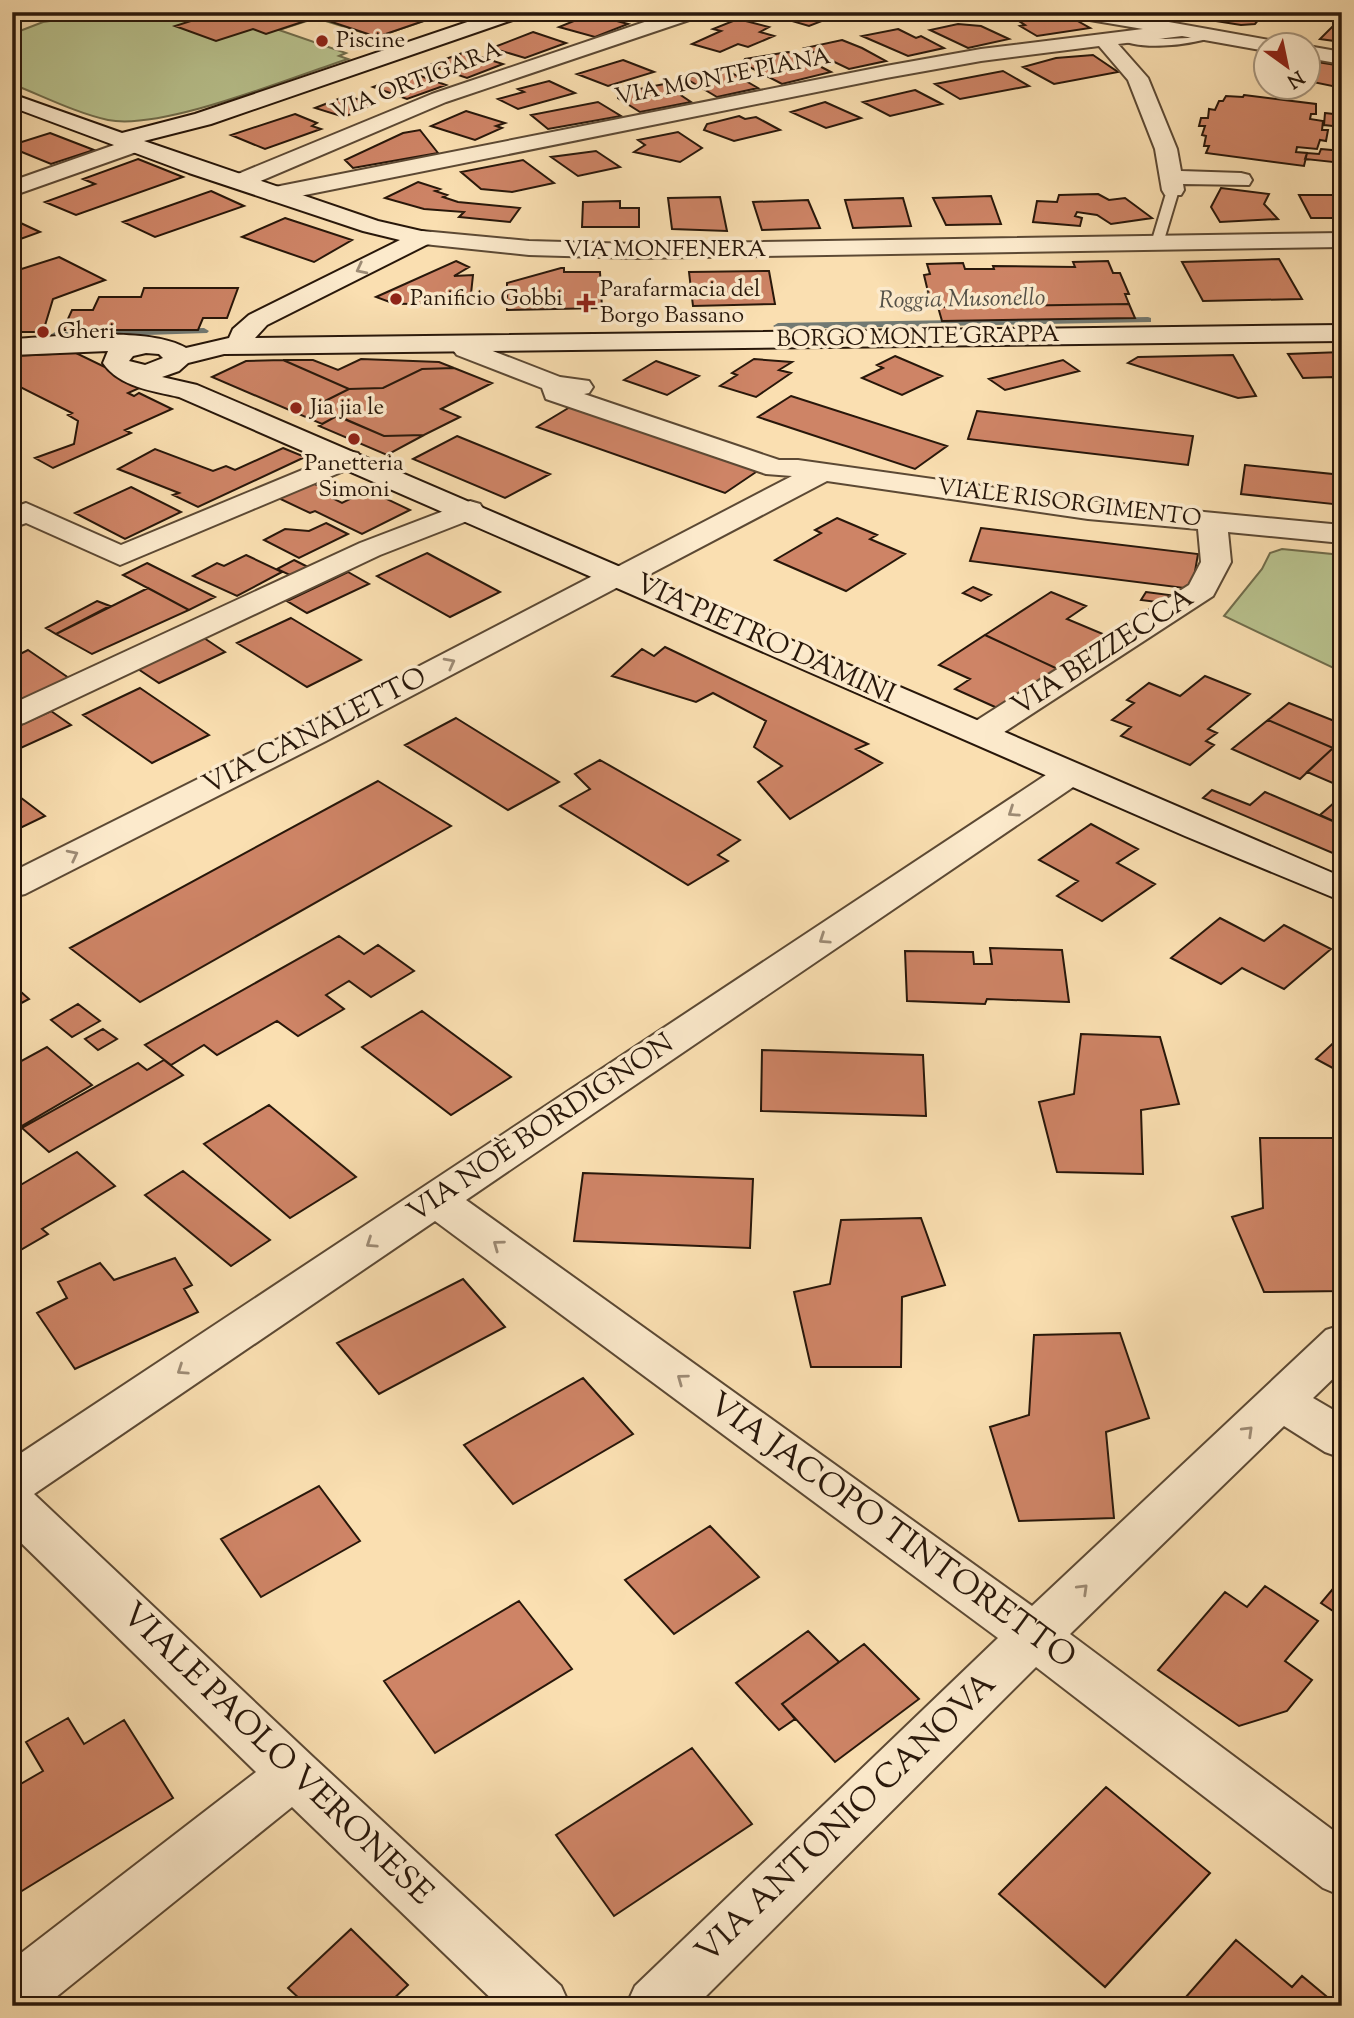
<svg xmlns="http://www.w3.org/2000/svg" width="1354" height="2018" viewBox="0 0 1354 2018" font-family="'Sorts Mill Goudy',serif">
  <rect width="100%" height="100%" fill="#fadfb1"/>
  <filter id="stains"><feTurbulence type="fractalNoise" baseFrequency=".00286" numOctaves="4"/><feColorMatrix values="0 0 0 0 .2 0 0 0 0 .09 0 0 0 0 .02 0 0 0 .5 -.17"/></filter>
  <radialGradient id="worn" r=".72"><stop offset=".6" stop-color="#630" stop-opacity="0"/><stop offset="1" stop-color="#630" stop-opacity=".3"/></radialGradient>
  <!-- green -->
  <path fill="#b9c38f" stroke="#706d4c" stroke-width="2" d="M112,12H490L468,19L447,13L377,37L316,18L279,30L346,53L339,56L348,59C292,77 162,131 108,120C76,113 43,96 12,84V34L43,22Z
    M1282,549L1342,555V672L1224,616L1262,569L1270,553Z"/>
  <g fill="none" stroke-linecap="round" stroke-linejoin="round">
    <!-- stream -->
    <path fill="#727972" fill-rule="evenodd" d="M1342,313V319L1334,316L1336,314Z
      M1148,317L1151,318V322L778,329L773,326L778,323Z
      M204,328L209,331L207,333L55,338L50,335L55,332Z"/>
  </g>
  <!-- building -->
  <path fill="#ce8466" stroke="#28170a" stroke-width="2" d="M219,12H445L447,13L377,37L317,17L266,34L253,29L216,41L175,26Z
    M774,12H821L835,16L809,26L768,14Z
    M1192,12H1257L1264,13L1255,24L1241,25L1210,20L1213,17L1191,14Z
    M1047,13L1052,17L1061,15L1068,20L1074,19L1090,28L1037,36L1020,26L1025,25L1014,18Z
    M591,14L628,24L595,37L559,27Z
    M738,19L769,27L760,32L774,36L748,47L738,44L720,52L692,44L721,31L713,29Z
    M958,24L981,26L1009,39L968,48L930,30Z
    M1333,26L1342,27V42L1320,39Z
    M898,29L916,38L921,36L944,48L908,56L862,36Z
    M533,32L566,43L525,58L492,48Z
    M842,40L862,48L886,61L849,69L805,48Z
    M465,52L503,64L467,78L429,65Z
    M788,52L800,56L831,72L782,84L742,63L745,59Z
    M1093,55L1118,72L1054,84L1023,67L1056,58Z
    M623,60L654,72L608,86L577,74Z
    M1311,61L1342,66V82L1337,87L1308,81V63Z
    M725,69L758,88L717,97L685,78Z
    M1003,71L1029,86L960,99L935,84Z
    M412,73L446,85L407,99L373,87Z
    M549,81L575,93L518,109L498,99L524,92L518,89Z
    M664,84L691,102L640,112L618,98L619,93Z
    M915,90L942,104L890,116L863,102Z
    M1244,95L1316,104V114H1311L1310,119L1323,121L1322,130H1328L1326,141L1320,140L1317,149L1297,147L1296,152L1307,153L1304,166L1206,153L1209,146H1204L1206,136L1202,135L1205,126H1199L1201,118H1208L1209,109L1215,110L1219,101H1223L1226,96L1243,97Z
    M346,96L375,104L344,117L315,108Z
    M598,102L621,116L548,129L531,115Z
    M825,102L861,118L826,128L791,112Z
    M466,111L505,123L496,126L502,128L475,140L431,126Z
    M1325,113L1342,115V127L1324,125Z
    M295,114L317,123L312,126L321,129L265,149L231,135Z
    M739,116L745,119L756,117L780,130L734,141L704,130L707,124Z
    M420,130L438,153L353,168L345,160L403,133Z
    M678,132L702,148L680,162L634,152L645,145L638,140Z
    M50,133L94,150L51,164L12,148V145Z
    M1321,149L1342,151V163L1305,159L1307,153L1319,154Z
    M596,151L620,167L578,176L551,157Z
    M138,159L183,177L76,215L45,202L95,184L83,179Z
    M523,160L554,183L512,192L481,189L461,172Z
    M418,182L440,189L435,191L447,195L443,197L458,202L520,208L510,222L459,217L464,212L424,209L385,198Z
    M1221,188L1269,194L1264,204L1278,219L1220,222L1211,207Z
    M211,191L244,206L155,237L123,222Z
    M1098,194L1109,200L1125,198L1152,218L1111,224L1097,215L1077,212L1075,216L1082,218L1080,226L1033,222L1037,201L1057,202L1059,195Z
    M1299,195H1342V218H1311Z
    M991,196L1001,224L946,225L933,198Z
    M720,197L727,231L672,229L668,198Z
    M903,198L911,226L853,228L845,200Z
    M808,200L820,228L762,230L753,202Z
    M620,201V208H639V227H582L583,202Z
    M285,218L352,240L314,262L242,237Z
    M12,219L40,232L12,242Z
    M59,257L105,280L53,299L43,332H12V272Z
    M1279,259L1302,299L1203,301L1182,262Z
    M456,261L469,267L454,276L473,275L470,303L395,304L376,297Z
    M1108,261L1113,273H1120L1129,294H1125L1129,304L938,307L935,296H929L924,275L930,274L927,264L963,263L965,269H994L993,266L1075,267L1073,262Z
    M561,268H564V272H600L602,308L507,310V283Z
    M769,271L775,304L693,306L689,272Z
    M144,288H238L227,318H203L198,330H63L72,310H93L99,297H141Z
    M1129,304L1135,318L942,321L938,307Z
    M54,352H74L144,386L128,393L134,396L139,393L172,409L125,430L131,433L53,468L35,458L74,444L78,421L68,415L72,413L12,383V356L52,354Z
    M1342,352L1341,389L1333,377L1303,378L1288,354Z
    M1233,355L1256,396L1238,398L1128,363L1138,357Z
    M895,356L942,376L902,395L862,378L883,368L877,365Z
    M361,359L439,362L454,368L422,369L383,388L349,389L283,360H313L338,370Z
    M754,359L792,362L779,370L791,373L756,397L720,386L737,375L732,373Z
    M283,360L349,389L315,406L337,416L322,424L212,377L246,361Z
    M1063,360L1079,371L1005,390L989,379Z
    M656,361L699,376L667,395L624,380Z
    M454,368L492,383L441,409L460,417L424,435L384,436L315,406L349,389L383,388L422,369Z
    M791,396L947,446L915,469L758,417Z
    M575,404L762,468L725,493L537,427Z
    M977,411L1193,436L1188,465L968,439Z
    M337,416L384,436L424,435L387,455L319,426Z
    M457,436L550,474L505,498L413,459Z
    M283,448L305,457L198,507L173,495L179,493L118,469L155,449L213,471L226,466L235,470Z
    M1245,465L1342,475V505L1241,494Z
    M305,479L327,490L322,493L342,503L368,490L410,510L362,534L315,511L310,513L272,495Z
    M131,487L181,512L125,539L75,513Z
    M837,518L877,535L870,539L905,554L846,591L775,560L821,533L815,530Z
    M326,523L348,534L299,558L264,540L285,529L309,531Z
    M981,528L1198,554L1192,589L970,561Z
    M427,553L500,592L450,617L377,576Z
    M246,555L282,572L237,596L193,576L217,563L224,566Z
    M294,560L312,569L294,577L277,569Z
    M147,563L215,597L189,610L123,575Z
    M348,572L369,584L307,613L287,601Z
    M973,587L991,595L981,601L963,593Z
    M148,588L189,610L92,654L56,634Z
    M1051,592L1086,606L1067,619L1110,637L1062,671L985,635Z
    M1146,592L1177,596L1165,603L1141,600Z
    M97,601L110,606L56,634L46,628Z
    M291,618L361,660L307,687L237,643Z
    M985,635L1062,671L1004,711L955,689L970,679L939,665Z
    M204,638L225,652L159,683L138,669Z
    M665,647L868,744L856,749L882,763L790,819L758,782L782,766L754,747L766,721L713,693L696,702L612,676L642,649L654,656Z
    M28,650L69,678L12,705V658Z
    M1205,676L1250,694L1208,729L1217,733L1206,741L1214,745L1190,765L1121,736L1131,727L1112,720L1134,703L1127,700L1149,683L1180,696Z
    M140,688L209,735L152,763L83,715Z
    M1289,703L1342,724V740L1333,748L1268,720Z
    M51,711L71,725L12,752V729Z
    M456,718L559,782L508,810L405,745Z
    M1268,720L1333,748L1300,779L1232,749Z
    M1342,740V787L1307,772L1333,748Z
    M600,760L740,840L718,855L728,861L688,885L560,806L590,789L575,774Z
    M378,781L451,826L140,1002L70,948Z
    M1212,790L1250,805L1265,792L1342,825V857L1203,798Z
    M12,791L45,816L12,832Z
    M1342,796V825L1320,815Z
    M1091,824L1138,849L1117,863L1155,884L1102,921L1057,896L1078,881L1039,860Z
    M1220,918L1264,941L1284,925L1331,949L1284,989L1242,968L1221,984L1171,958Z
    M339,936L364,954L378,945L414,971L371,997L349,981L326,995L344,1009L298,1036L277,1021L217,1055L204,1045L171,1065L145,1045Z
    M990,948L1062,950L1069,1002L987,999L985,1004L907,1001L905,951L973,952L974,964H992Z
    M12,984L29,999L12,1008Z
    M78,1004L100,1021L72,1037L51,1020Z
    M422,1011L511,1077L451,1115L362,1047Z
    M103,1029L117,1039L98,1050L85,1039Z
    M1081,1034L1160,1037L1179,1104L1141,1110L1143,1174L1057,1172L1039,1102L1074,1094Z
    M1342,1035V1073L1316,1059Z
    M47,1047L92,1085L13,1131L12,1066Z
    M762,1050L923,1055L926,1116L761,1111Z
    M164,1060L183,1075L49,1152L22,1128L138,1063L147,1070Z
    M269,1105L356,1177L290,1218L204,1144Z
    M1260,1138H1342V1220L1336,1221L1342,1244V1291L1264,1292L1232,1217L1263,1208Z
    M77,1152L115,1186L42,1229L48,1234L17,1252L12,1249V1190Z
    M183,1171L270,1240L231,1266L145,1195Z
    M583,1173L753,1179L750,1248L574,1241Z
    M921,1218L945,1285L902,1297L901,1367H811L794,1292L830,1284L841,1220Z
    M175,1258L192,1285L184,1289L198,1312L75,1369L37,1313L67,1298L58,1282L100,1263L114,1280Z
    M463,1279L505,1327L379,1394L337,1343Z
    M1120,1333L1149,1418L1106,1432L1114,1518L1019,1521L990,1427L1029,1415L1034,1335Z
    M583,1378L633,1434L513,1504L464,1445Z
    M319,1486L360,1541L261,1597L221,1539Z
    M710,1526L759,1577L674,1634L625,1580Z
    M1342,1578V1617L1321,1603Z
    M1265,1586L1318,1621L1285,1661L1312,1680L1287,1711L1239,1726L1158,1670L1225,1592L1247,1607Z
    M519,1601L572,1669L435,1753L384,1681Z
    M808,1631L839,1662L782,1704L795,1719L779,1730L736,1683Z
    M864,1644L919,1699L835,1762L782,1704Z
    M68,1718L84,1744L124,1720L173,1798L12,1897V1789L43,1771L26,1742Z
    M692,1748L752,1824L614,1916L556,1835Z
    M1106,1787L1210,1873L1105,1987L999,1894Z
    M351,1929L408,1985L386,2006H295L301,2000L288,1988Z
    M1236,1940L1292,1987L1302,1976L1338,2006H1178Z
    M939,2002L991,2004L993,2006H936Z"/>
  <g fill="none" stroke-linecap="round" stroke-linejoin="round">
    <defs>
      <path id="lane" d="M1210,32L1214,33V37C1188,45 1138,52 1115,37L1120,34L1165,39L1188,38Z
        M1173,187L1179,190L1164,240L1154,243L1152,240L1167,190Z"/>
      <path id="street" d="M674,12H704L701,16L446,102L249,186H233L230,181L233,176L432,94Z
        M1068,12H1113L1280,42L1283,46H1266V51L1182,36L1118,44L1148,78L1177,149L1181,171L1241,173L1249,175L1252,180L1249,185L1183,184L1184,190L1181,195H1165L1162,190L1155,149L1128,80L1099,46L981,61L886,78L275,201L267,199L264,194L267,189L275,187L886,66L981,49L1143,29L1078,18Z
        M1308,46L1342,52V64L1308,58Z
        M134,138L142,140L145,145L142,150L12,196V181Z
        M422,231L529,241L636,244L1342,233V247L636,258L529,255L414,243L410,238L414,233Z
        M467,336L476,339L480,346L560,377L589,381L593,387L589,393L584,394L779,460H798L1088,501L1342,525V543L1228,532L1231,562L1213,596L992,740L980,743L968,740L963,733L968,726L1189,585L1201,562L1198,529L1088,519L827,481L633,583L620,586L326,741L25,894L12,897V872L302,727L606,569L619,566L792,476L766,474L546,399L542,388L457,355L453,350L458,339Z
        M348,451L358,453L362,459L358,465L120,565L26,523L12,528V508L26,503L121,545Z
        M470,501L480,504L484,510L480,516L380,555L24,723L12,726V704L360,543Z
        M1070,764L1082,767L1087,774L1082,781L466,1200L1032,1606L1326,1330L1342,1325V1370L1313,1398L1342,1415V1458L1325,1452L1284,1426L1070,1634L1342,1837V1896L1323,1888L1036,1667L696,2006H626L635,1986L998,1638L435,1221L34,1494L313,1757L561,1986L570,2006H499L292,1807L45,2006H12V1960L256,1772L12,1534V1459L1058,767Z"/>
      <path id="secondary" d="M497,12H527L524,16L211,124L144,141L378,221L430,233L434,238L430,243L267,325L255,338L1342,325V341L224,354L188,363L179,371L162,377L197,385L1342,877V901L1185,836L179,397C153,391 119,387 103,363L108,351L12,355V339C56,337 149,326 186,348L229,338L233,329L249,315L400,240L363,231L189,173L12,107V94L122,133L195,114ZM146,353L159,354L163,358L145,365L129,361L133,356Z"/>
    </defs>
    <!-- lane casing -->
    <use href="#lane" stroke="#5c4934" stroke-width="4"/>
    <!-- street casing -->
    <use href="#street" stroke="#5c4934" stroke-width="4"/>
    <!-- secondary casing -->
    <use href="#secondary" stroke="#28170a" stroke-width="4"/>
    <!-- lane -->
    <use href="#lane" fill="#fceacc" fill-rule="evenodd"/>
    <!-- street -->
    <use href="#street" fill="#fceacc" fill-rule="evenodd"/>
    <!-- secondary -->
    <use href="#secondary" fill="#fceacc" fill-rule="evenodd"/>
  </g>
  <!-- one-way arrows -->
  <defs><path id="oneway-chevron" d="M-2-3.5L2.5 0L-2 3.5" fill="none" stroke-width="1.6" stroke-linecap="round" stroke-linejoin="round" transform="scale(1.75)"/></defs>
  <g stroke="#9d8b75">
    <use href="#oneway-chevron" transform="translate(361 269) rotate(153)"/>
    <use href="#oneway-chevron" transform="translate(450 663) rotate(-28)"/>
    <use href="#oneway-chevron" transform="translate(1013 812) rotate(146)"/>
    <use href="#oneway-chevron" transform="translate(73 855) rotate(-27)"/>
    <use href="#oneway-chevron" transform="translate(824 939) rotate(146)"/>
    <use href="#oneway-chevron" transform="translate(371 1243) rotate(146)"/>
    <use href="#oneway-chevron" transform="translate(498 1245) rotate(-144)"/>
    <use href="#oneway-chevron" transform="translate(182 1370) rotate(146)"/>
    <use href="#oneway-chevron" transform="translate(682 1379) rotate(-144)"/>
    <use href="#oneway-chevron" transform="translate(1248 1431) rotate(-44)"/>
    <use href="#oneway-chevron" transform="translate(1083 1589) rotate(-44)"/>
  </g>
  <!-- markers -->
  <g fill="#8f2418" stroke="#fceacc" stroke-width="2.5">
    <circle cx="322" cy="41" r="7"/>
    <circle cx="396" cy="299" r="7"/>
    <path d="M582.5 292.5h7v7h7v7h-7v7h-7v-7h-7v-7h7z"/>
    <circle cx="43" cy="332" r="7"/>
    <circle cx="296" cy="408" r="7"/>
    <circle cx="354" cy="439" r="7"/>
  </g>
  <g text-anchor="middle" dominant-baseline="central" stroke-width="7" stroke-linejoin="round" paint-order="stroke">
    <!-- far-poi labels -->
    <g font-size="23" fill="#28170a" stroke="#fceacc" text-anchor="start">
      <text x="336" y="41">Piscine</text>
      <text x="600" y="290">Parafarmacia del<tspan x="600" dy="26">Borgo Bassano</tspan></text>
      <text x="410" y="299">Panificio Gobbi</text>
      <text x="57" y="332">Gheri</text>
      <text x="310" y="408">Jia jia le</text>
      <text x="354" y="464" text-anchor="middle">Panetteria<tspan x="354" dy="26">Simoni</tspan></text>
    </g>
    <!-- far-street labels -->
    <g font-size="23" fill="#28170a" stroke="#fceacc">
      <text transform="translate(723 78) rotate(-11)">VIA MONTE PIANA</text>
      <text transform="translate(417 82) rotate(-21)">VIA ORTIGARA</text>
      <text x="665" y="250">VIA MONFENERA</text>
      <text transform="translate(918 338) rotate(-1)">BORGO MONTE GRAPPA</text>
      <text transform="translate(1069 504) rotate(7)">VIALE RISORGIMENTO</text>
    </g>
    <!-- far-water labels -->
    <g font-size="24" font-style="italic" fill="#535047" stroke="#fceacc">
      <text transform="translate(962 300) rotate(-1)">Roggia Musonello</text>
    </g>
    <!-- street labels -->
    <g font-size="28" fill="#28170a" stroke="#fceacc">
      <text transform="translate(765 640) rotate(24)">VIA PIETRO DAMINI</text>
      <text transform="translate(1103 653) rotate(-33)">VIA BEZZECCA</text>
      <text transform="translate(315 732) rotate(-27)">VIA CANALETTO</text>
      <text transform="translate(541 1129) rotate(-34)">VIA NOÈ BORDIGNON</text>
    </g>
    <!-- near-street labels -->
    <g font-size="33" fill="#28170a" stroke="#fceacc">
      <text transform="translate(891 1532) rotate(36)">VIA JACOPO TINTORETTO</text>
      <text transform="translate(276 1755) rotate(44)">VIALE PAOLO VERONESE</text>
      <text transform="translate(847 1819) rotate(-44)">VIA ANTONIO CANOVA</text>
    </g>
  </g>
  <!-- margin -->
  <rect width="1354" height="2018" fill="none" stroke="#fadfb1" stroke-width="42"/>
  <rect x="14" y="14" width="1326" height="1990" fill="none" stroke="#28170a" stroke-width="3.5"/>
  <rect x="21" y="21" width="1312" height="1976" fill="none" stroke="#28170a" stroke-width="2"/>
  <!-- north arrow -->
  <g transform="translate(1287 66) rotate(147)"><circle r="33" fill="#fceacc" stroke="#a7967e" stroke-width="2"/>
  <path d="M0-5L12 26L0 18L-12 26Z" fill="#8f2418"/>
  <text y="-10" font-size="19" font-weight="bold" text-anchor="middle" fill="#28170a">N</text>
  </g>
  <rect width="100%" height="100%" filter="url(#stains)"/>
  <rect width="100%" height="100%" fill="url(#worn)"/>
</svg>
